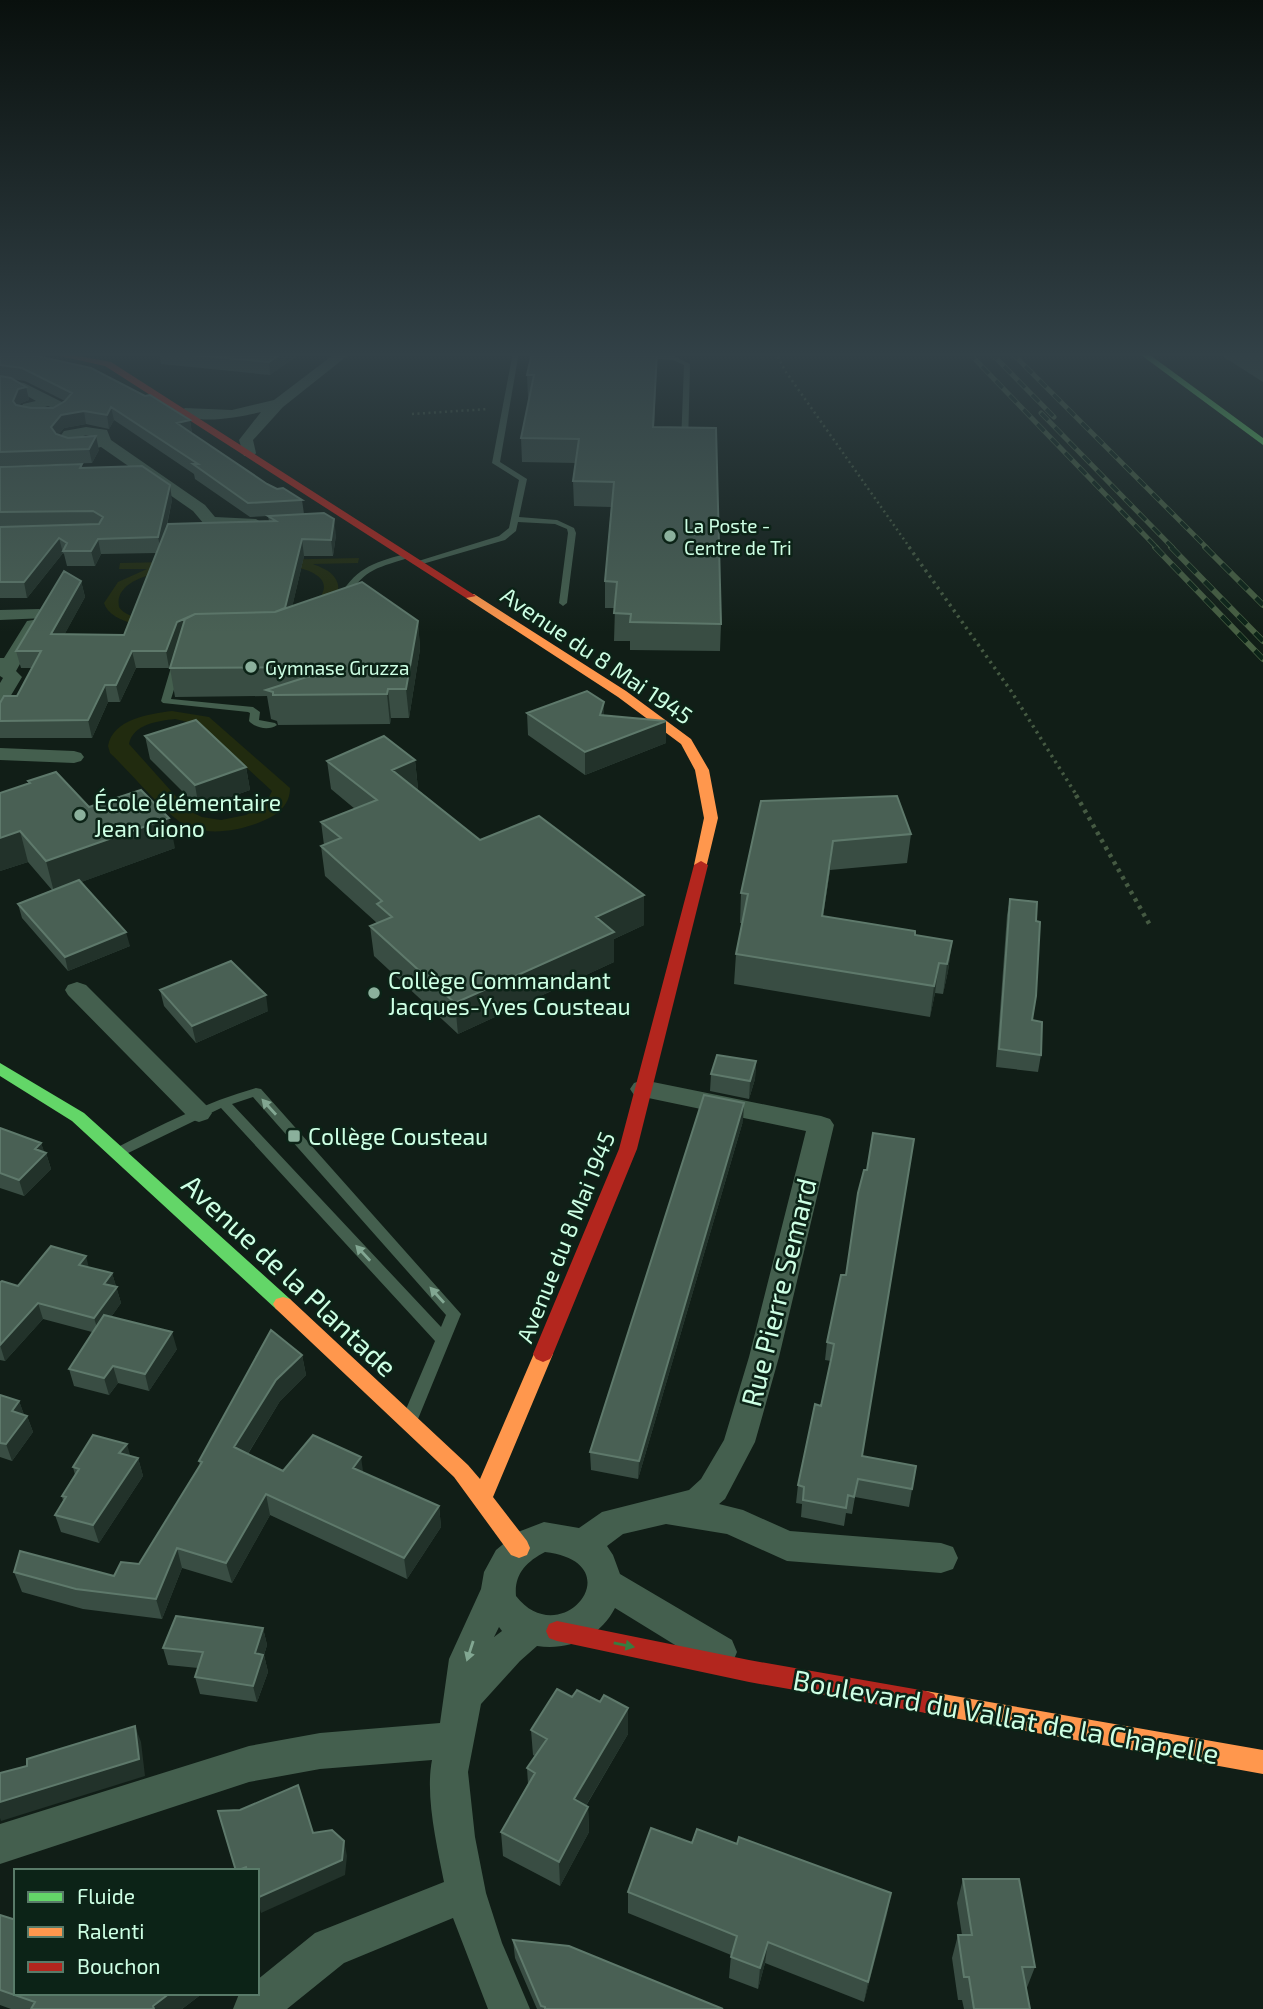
<svg xmlns="http://www.w3.org/2000/svg" width="1263" height="2009" viewBox="0 0 1263 2009" font-family="'Exo 2',sans-serif">
  <rect width="100%" height="100%" fill="#111e17"/>
  <!-- green -->
  <path fill="#212b0f" fill-rule="evenodd" d="M359,558L358,563L313,564C320,567 330,570 335,578C352,603 299,621 282,625C250,632 115,641 104,603L118,582L147,569H119L120,563ZM283,565C291,567 302,568 309,571C344,586 309,611 290,617C262,626 135,633 119,607C110,558 254,566 283,565Z
    M172,711L209,717L290,788C290,804 279,814 265,820C242,831 202,838 180,822C156,804 132,774 110,753L108,746C113,719 149,714 172,711ZM175,719L200,725L272,791L265,805L246,815L221,820L202,817L189,811L129,744C133,724 158,721 175,719Z"/>
  <g fill="none" stroke-linecap="round" stroke-linejoin="round">
    <!-- path-far2 -->
    <path stroke="#455a42" stroke-width="2.5" stroke-dasharray="2 3.5" stroke-linecap="butt" d="M775,352L786,372L910,548
      M412,414L488,409"/>
    <!-- path-far1 -->
    <path stroke="#455a42" stroke-width="3.5" stroke-dasharray="2.5 4.5" stroke-linecap="butt" d="M909,547L1011,691L1077,796"/>
    <!-- path -->
    <path stroke="#455a42" stroke-width="4.5" stroke-dasharray="3.5 5" stroke-linecap="butt" d="M1076,795L1151,927"/>
    <!-- lane -->
    <path fill="#445f4e" fill-rule="evenodd" d="M513,352H519L500,462L527,479L519,517L557,520L574,528L576,533L567,603L563,606L559,603L568,533L567,529L555,524L518,522L516,531L505,540L419,565L412,563L499,536L509,528L519,480L492,463Z
      M641,355L674,356L690,364L688,446L681,444L684,365L673,360L643,358L641,357Z
      M405,554H408V558C373,569 363,570 344,603H338L337,601C354,569 371,563 405,554Z
      M177,661L182,664L171,699L253,707L260,712L259,720L275,723L277,725C269,731 255,728 249,721L250,713L248,712L163,703L161,701L172,664Z
      M256,1088L261,1089L461,1314L418,1419L412,1420L406,1419L404,1414L435,1341L221,1108L124,1155H114L112,1152L114,1149C161,1125 206,1102 256,1088ZM253,1097L446,1315L441,1327L232,1104Z"/>
    <!-- street -->
    <path fill="#445f4e" fill-rule="evenodd" d="M337,352H352L283,407L253,440L256,453L254,456H244L239,440L261,412C240,417 195,426 178,412L185,408L232,410L274,400Z
      M0,379L24,383L72,407C59,424 39,422 20,416L18,413L23,404L36,401L15,389L0,387ZM48,406L55,409L46,412L33,411Z
      M86,427L107,430L111,440L205,505L215,517L256,519L264,524L256,529L204,524L193,511L101,447C86,451 68,454 56,442L64,431ZM86,435L97,438L84,442L72,440Z
      M39,609L48,614L45,618L0,620V610Z
      M33,620L42,625L16,671L22,677L7,702L0,704V683L3,678L0,676V658H4L27,621Z
      M0,748L74,751L81,753L84,757L81,761L74,763L0,760Z
      M77,982L86,985L208,1107L212,1113L208,1119L199,1122L190,1119L68,995L65,990L68,985Z
      M643,1080L821,1116L830,1119L834,1125L779,1357L755,1442L725,1499L719,1504L743,1510L790,1531L941,1543L953,1547L958,1558L953,1569L941,1573L787,1561L727,1534L666,1524L623,1534L607,1546L613,1555L620,1574L732,1640L737,1652L732,1664L719,1669L706,1664L615,1608C600,1637 569,1651 537,1646L520,1661L481,1704L468,1772L475,1837L486,1893L502,1943L530,2009H488L453,1918L344,1963L287,2009H233L239,1994L257,1993V1980L315,1933L444,1882C437,1846 425,1796 432,1760L320,1769L249,1782L0,1864V1824L249,1746L320,1733L440,1723L449,1659L481,1589L484,1572L496,1550L518,1532L544,1522L579,1528L602,1512L689,1490L701,1479L724,1440L749,1357L806,1131L634,1095L630,1089L634,1083ZM545,1552C635,1563 561,1654 516,1596C514,1574 526,1562 545,1552ZM499,1627L502,1631L494,1637Z"/>
    <!-- fast -->
    <path fill="#63d668" fill-rule="evenodd" d="M1137,352H1146L1263,438V445Z
      M0,1063L84,1113L290,1299L293,1304L290,1309L283,1311L276,1309L72,1121L0,1076Z"/>
    <!-- slow -->
    <path fill="#ff974d" fill-rule="evenodd" d="M466,594H474L626,691L691,739L709,770L718,818L706,868L701,869L694,865L704,818L695,770L681,744L618,697L466,598Z
      M283,1297L290,1299L468,1465L480,1479L536,1349L543,1346L550,1349L553,1354L493,1497L527,1541L530,1548L527,1555L519,1558L511,1555L454,1477L276,1309L273,1304L276,1299Z
      M926,1691L1263,1750V1774L926,1713L918,1710L914,1702L918,1694Z"/>
    <!-- jam -->
    <path fill="#b3261e" fill-rule="evenodd" d="M42,352H57L111,362L476,596L466,598L105,366Z
      M701,861L708,865L637,1149L553,1354L550,1359L543,1362L536,1359L533,1354L619,1149L694,865Z
      M557,1621L749,1660L926,1691L934,1694L938,1702L934,1710L926,1713L749,1682L557,1641L549,1638L546,1631L549,1624Z"/>
    <defs>
      <path id="rail-far1" d="M968,352L1157,548
        M990,352L1054,417
        M1011,352L1207,548
        M1041,413L1173,548"/>
      <path id="rail" d="M1155,547L1263,659
        M1171,547L1263,641
        M1205,547L1263,605"/>
    </defs>
    <!-- rail-far1 casing -->
    <use href="#rail-far1" stroke="#475f42" stroke-width="5"/>
    <!-- rail casing -->
    <use href="#rail" stroke="#475f42" stroke-width="6"/>
    <!-- rail-far1 -->
    <use href="#rail-far1" stroke="#0c2317" stroke-width="3.5" stroke-dasharray="10" stroke-linecap="butt"/>
    <!-- rail -->
    <use href="#rail" stroke="#0c2317" stroke-width="4.5" stroke-dasharray="12" stroke-linecap="butt"/>
  </g>
  <!-- wall -->
  <path fill="#394d43" fill-rule="evenodd" d="M0,352H36L37,355L190,420L192,434L267,484L302,500L304,514L336,535L333,556H304L292,607L418,621L420,649L409,718H391L390,724L278,725L277,721L271,719L267,696L175,697L170,668L173,657L169,668H136L120,702H108L92,738H0V703L17,696L32,668H21L16,651L81,581L85,597L64,635H124L156,553L101,554L95,566H67L64,554L63,553L27,598H0V467L82,468L172,500L167,526L269,521L268,516L250,517L195,479L194,474L114,420L109,429L86,424L64,428L58,435L99,450L92,463L0,466ZM12,379L25,381L65,401L53,408H31L19,406L21,403L29,400L26,387Z
    M159,352H302L270,375L161,364Z
    M1216,352H1263V382Z
    M657,361L654,427L721,624L720,651L630,650V641H614L615,608H605V581L611,507L574,506L573,481L576,463L522,462L521,438L529,398H528L527,375Z
    M527,713L604,715L666,743L585,775L528,735Z
    M145,736L246,767L250,790L199,808L150,759Z
    M415,760L418,789H417L480,840L644,895V925L614,939V962L458,1034L374,956L370,926L377,923L325,876L321,846L324,845L321,822L355,809L331,789L327,761Z
    M28,781L89,807L175,848L81,882L130,946L68,971L22,918L18,904L52,890L28,862L0,871V793L29,784Z
    M761,801L911,834L907,863L830,870L823,916L915,935L952,941L948,971L943,994L935,993L930,1017L734,984L736,954L742,923H740L741,893Z
    M1010,899L1032,1020L1041,1055L1038,1072L996,1067L1007,915Z
    M160,990L268,1011L196,1043L164,1006Z
    M756,1061L755,1079L749,1099L710,1091L711,1074Z
    M743,1121L638,1479L591,1470L590,1452Z
    M0,1128L41,1143L44,1152L46,1153L51,1169L24,1196L0,1188Z
    M89,1267L112,1273L121,1303L111,1317L177,1349L149,1391L118,1383L109,1395L74,1386L69,1369L92,1332L43,1319L5,1361L0,1360V1282L18,1286Z
    M841,1275L862,1456L916,1466L909,1507L855,1497L852,1514L846,1513L844,1526L801,1517L802,1504L796,1503L798,1485L821,1406L831,1361L825,1360L827,1342Z
    M302,1355L306,1375L280,1401L248,1454L283,1471L363,1473L439,1506L441,1527L407,1579L270,1515L232,1583L182,1568L162,1619L83,1609L22,1592L14,1572L114,1576L139,1564L200,1465L199,1461Z
    M0,1395L19,1401L24,1415L27,1416L33,1432L12,1461L0,1457Z
    M130,1456L138,1458L143,1476L99,1543L61,1532L55,1515L63,1501L62,1496L75,1475L73,1467Z
    M263,1628L267,1645L264,1655L268,1672L257,1702L200,1694L195,1677L198,1668L168,1665L163,1648Z
    M572,1697L628,1708V1734L586,1806L588,1807L589,1832L560,1886L503,1856L501,1832L528,1784L527,1768L535,1756L533,1755L531,1730Z
    M692,1843L737,1844L891,1893L864,2002L765,1963L758,1989L729,1978L731,1955L628,1913V1892Z
    M963,1879L1035,1967L1026,1990L1030,2009H964L962,2000H958L952,1958L958,1935H962L957,1903Z
    M0,1915L16,1993H203L182,2009H11L0,2005Z
    M513,1940L723,2009H537L515,1958Z"/>
  <!-- shaded-wall -->
  <path fill="#22322a" d="M18,352H36L37,357Z
    M283,352H302L270,375L269,362Z
    M657,352V361L653,451V427Z
    M26,387L29,400L21,403L16,414L13,401L18,389Z
    M111,407L114,420L109,429L107,415Z
    M84,411L86,424L64,428L54,440L51,427L61,415Z
    M190,420L192,434L177,423Z
    M96,436L99,450L92,463L89,449Z
    M170,485L172,500L161,552L158,537Z
    M334,519L336,535L333,556L331,540Z
    M59,538L63,553L27,598L24,582Z
    M98,539L101,554L95,566L91,551Z
    M302,539L304,556L288,625L274,630Z
    M81,581L85,597L55,652L51,634Z
    M194,615L180,639L169,668L166,651L177,622Z
    M418,621L420,649L409,718L406,689Z
    M132,651L136,668L120,702L116,685Z
    M105,685L108,702L92,738L88,720Z
    M388,689L391,718L390,724L387,694Z
    M604,702V724L600,715Z
    M666,721V743L585,775V752Z
    M415,760L418,789L395,798L392,770Z
    M246,767L250,790L199,808L195,785Z
    M169,818L175,848L54,892L46,861Z
    M20,831L28,862L0,871V838Z
    M833,841L830,870L819,945L822,916Z
    M644,895V925L614,939V962L458,1034L455,1003L596,917Z
    M126,932L130,946L68,971L65,957Z
    M952,941L948,971L943,994L947,964Z
    M939,963L935,993L930,1017L934,986Z
    M266,995L268,1011L196,1043L192,1026Z
    M756,1061L755,1079L749,1099L750,1081Z
    M744,1103L743,1121L638,1479L639,1461Z
    M41,1143L45,1154L46,1153L51,1169L24,1196L19,1180L35,1149Z
    M86,1256L90,1272L79,1265Z
    M112,1273L121,1303L99,1334L94,1318L104,1284Z
    M38,1303L43,1319L5,1361L0,1345Z
    M172,1332L177,1349L149,1391L145,1374Z
    M302,1355L306,1375L280,1401L239,1468L234,1447L276,1380Z
    M113,1366L118,1383L109,1395L104,1378Z
    M19,1401L25,1417L12,1411Z
    M27,1416L33,1432L12,1461L6,1444Z
    M127,1444L132,1462L119,1453Z
    M361,1457L364,1478L353,1468Z
    M138,1458L143,1476L99,1543L93,1525Z
    M266,1494L270,1515L232,1583L226,1563Z
    M439,1506L441,1527L407,1579L404,1558Z
    M177,1548L182,1568L162,1619L156,1599Z
    M263,1628L267,1645L264,1655L268,1672L257,1702L253,1686L255,1653Z
    M628,1708V1734L575,1824L574,1799Z
    M135,1726L141,1742L145,1776L1,1821L0,1818V1802Z
    M588,1807L589,1832L560,1886L559,1862Z
    M344,1841L347,1856L345,1875L261,1913L257,1898Z
    M246,1867L247,1871H236Z
    M891,1893L887,1915L864,2002L868,1982Z
    M768,1942L765,1963L758,1989L760,1968Z
    M170,1993H203L182,2009H154L153,2006Z"/>
  <!-- building -->
  <path fill="#496054" stroke="#5e796b" stroke-width="2" d="M0,352H19L91,368L145,396L150,395L190,420L177,423L187,430L267,484L277,489L283,488L302,500L248,503L193,464H198L111,407L107,415L84,411L61,415L51,427L56,434L68,438L96,436L89,449L0,452V376L11,378L26,387L18,389L13,401L16,405L31,408H53L65,401L72,393L22,368L0,365Z
    M160,352H283L269,362Z
    M532,352H657L653,427L716,428L721,624L630,622L631,614L614,613L617,582L605,581L614,482L573,481L579,439L521,438L534,375H527Z
    M1256,352H1263V356Z
    M82,464L80,468L142,466L170,485L158,537L98,539L91,551H63L67,543L59,538L24,582H0V527L99,524L103,517L93,511L0,512V467Z
    M324,513L334,519L331,540L302,539L285,608L275,612L195,614L177,622L166,651H132L116,685H105L88,720L0,721V703L4,696H17L41,651H16L64,571L81,581L51,634L124,635L168,524L276,521L268,516Z
    M362,582L418,621L406,689H388L387,694L273,695V692L266,690L338,667L170,668L185,619L195,614L275,612Z
    M587,691L604,702L600,715L666,721L585,752L527,713Z
    M196,720L246,767L195,785L145,736Z
    M384,736L415,760L392,770L480,840L539,816L644,895L596,917L614,932L455,1003L370,926L392,917L377,904L382,901L321,846L341,838L321,822L377,800L327,761Z
    M56,772L89,807L141,790L169,818L46,861L20,831L0,838V793L30,783L28,781Z
    M897,796L911,834L833,841L822,916L915,931V935L952,941L947,964L939,963L934,986L736,954L748,894L741,893L761,801Z
    M79,880L126,932L65,957L18,904Z
    M1010,899L1037,902L1036,921L1040,922L1036,996L1032,1020L1042,1022L1041,1055L999,1049Z
    M231,961L266,995L192,1026L160,990Z
    M717,1055L756,1061L750,1081L711,1074Z
    M704,1095L744,1103L639,1461L590,1452Z
    M0,1128L41,1143L35,1149L46,1153L19,1180L0,1173Z
    M873,1133L914,1139L862,1456L916,1466L912,1489L858,1479L854,1497L848,1495L846,1508L803,1500L804,1487L798,1485L815,1404L821,1406L832,1355L834,1344L827,1342L841,1275H846L858,1193L864,1170H867Z
    M51,1246L86,1256L79,1265L112,1273L104,1284L117,1287L94,1318L38,1303L0,1345V1282L2,1281L18,1286Z
    M104,1315L172,1332L145,1374L113,1366L104,1378L69,1369Z
    M271,1330L302,1355L276,1380L234,1447L283,1471L313,1435L361,1457L353,1468L439,1506L404,1558L266,1494L226,1563L177,1548L156,1599L76,1589L14,1572L20,1551L114,1576L121,1562L139,1564L202,1462L199,1461Z
    M0,1395L19,1401L12,1411L27,1416L6,1444L0,1443Z
    M93,1435L127,1444L119,1453L138,1458L93,1525L55,1515L66,1497L62,1496L79,1469L73,1467Z
    M176,1616L263,1628L255,1653L263,1655L253,1686L195,1677L203,1652L163,1648Z
    M557,1689L572,1697L577,1690L600,1702L604,1695L628,1708L574,1799L588,1807L559,1862L501,1832L535,1773L527,1768L547,1739L531,1730Z
    M135,1726L139,1759L0,1802V1773L27,1766V1759Z
    M298,1785L313,1833L332,1830L344,1841L342,1860L257,1898V1871H247L246,1867L236,1871L218,1811L240,1810Z
    M651,1828L692,1843L697,1829L737,1844L739,1837L891,1893L868,1982L768,1942L760,1968L731,1957L737,1936L628,1892Z
    M963,1879H1019L1035,1967H1022L1030,2009H974L969,1977H964L958,1935H972Z
    M0,1915L16,1920V1993H170L153,2006L154,2009H31L35,2002L0,1990Z
    M513,1940L569,1946L723,2009H545V2007L541,2006Z"/>
  <!-- one-way arrows -->
  <defs><path id="oneway-solid" d="M-6-.8H1V-3.2L6.5 0L1 3.2V.8H-6Z" transform="scale(1.75)"/></defs>
  <g fill="#82a792">
    <use href="#oneway-solid" transform="translate(269 1107) rotate(-132)"/>
    <use href="#oneway-solid" transform="translate(363 1253) rotate(-133)"/>
    <use href="#oneway-solid" transform="translate(437 1295) rotate(-132)"/>
    <use href="#oneway-solid" transform="translate(470 1651) rotate(108)"/>
  </g>
  <use fill="#387c40" href="#oneway-solid" transform="translate(624 1645) rotate(11)"/>
  <!-- sky -->
  <linearGradient id="sky" x2="0" y2="1"><stop stop-color="#09100d"/><stop offset="0.56" stop-color="#324147"/><stop offset="1" stop-color="#324147" stop-opacity="0"/></linearGradient>
  <rect width="1263" height="633" fill="url(#sky)"/>
  <!-- markers -->
  <g fill="#8bb09c" stroke="#0c2317" stroke-width="2.5">
    <circle cx="670" cy="536" r="7"/>
    <circle cx="251" cy="667" r="7"/>
    <circle cx="80" cy="815" r="7"/>
    <circle cx="374" cy="993" r="7"/>
    <rect x="287" y="1129" width="14" height="14" rx="3.5"/>
  </g>
  <g text-anchor="middle" dominant-baseline="central" stroke-width="5" stroke-linejoin="round" paint-order="stroke">
    <!-- far-poi labels -->
    <g font-size="19" fill="#cdffe4" stroke="#0c2317" text-anchor="start">
      <text x="684" y="525">La Poste -<tspan x="684" dy="22">Centre de Tri</tspan></text>
      <text x="265" y="667">Gymnase Gruzza</text>
    </g>
    <!-- street labels -->
    <g font-size="23" fill="#cdffe4" stroke="#0c2317">
      <text transform="translate(597 655) rotate(34)">Avenue du 8 Mai 1945</text>
      <text transform="translate(565 1237) rotate(-68)">Avenue du 8 Mai 1945</text>
    </g>
    <!-- poi labels -->
    <g font-size="23" fill="#cdffe4" stroke="#0c2317" text-anchor="start">
      <text x="94" y="802">École élémentaire<tspan x="94" dy="26">Jean Giono</tspan></text>
      <text x="388" y="980">Collège Commandant<tspan x="388" dy="26">Jacques-Yves Cousteau</tspan></text>
      <text x="308" y="1136">Collège Cousteau</text>
    </g>
    <!-- near-street labels -->
    <g font-size="28" fill="#cdffe4" stroke="#0c2317">
      <text transform="translate(290 1275) rotate(43)">Avenue de la Plantade</text>
      <text transform="translate(778 1292) rotate(-76)">Rue Pierre Semard</text>
      <text transform="translate(1006 1716) rotate(10)">Boulevard du Vallat de la Chapelle</text>
    </g>
  </g>
  <!-- legend -->
  <rect x="14" y="1869" width="245" height="126" fill="#0c2317" stroke="#597b69" stroke-width="2"/>
  <rect x="28" y="1892" width="35" height="10" fill="#63d668" stroke="#597b69" stroke-width="2"/>
  <text x="77" y="1904" font-size="21" fill="#cdffe4">Fluide</text>
  <rect x="28" y="1927" width="35" height="10" fill="#ff974d" stroke="#597b69" stroke-width="2"/>
  <text x="77" y="1939" font-size="21" fill="#cdffe4">Ralenti</text>
  <rect x="28" y="1962" width="35" height="10" fill="#b3261e" stroke="#597b69" stroke-width="2"/>
  <text x="77" y="1974" font-size="21" fill="#cdffe4">Bouchon</text>
</svg>
